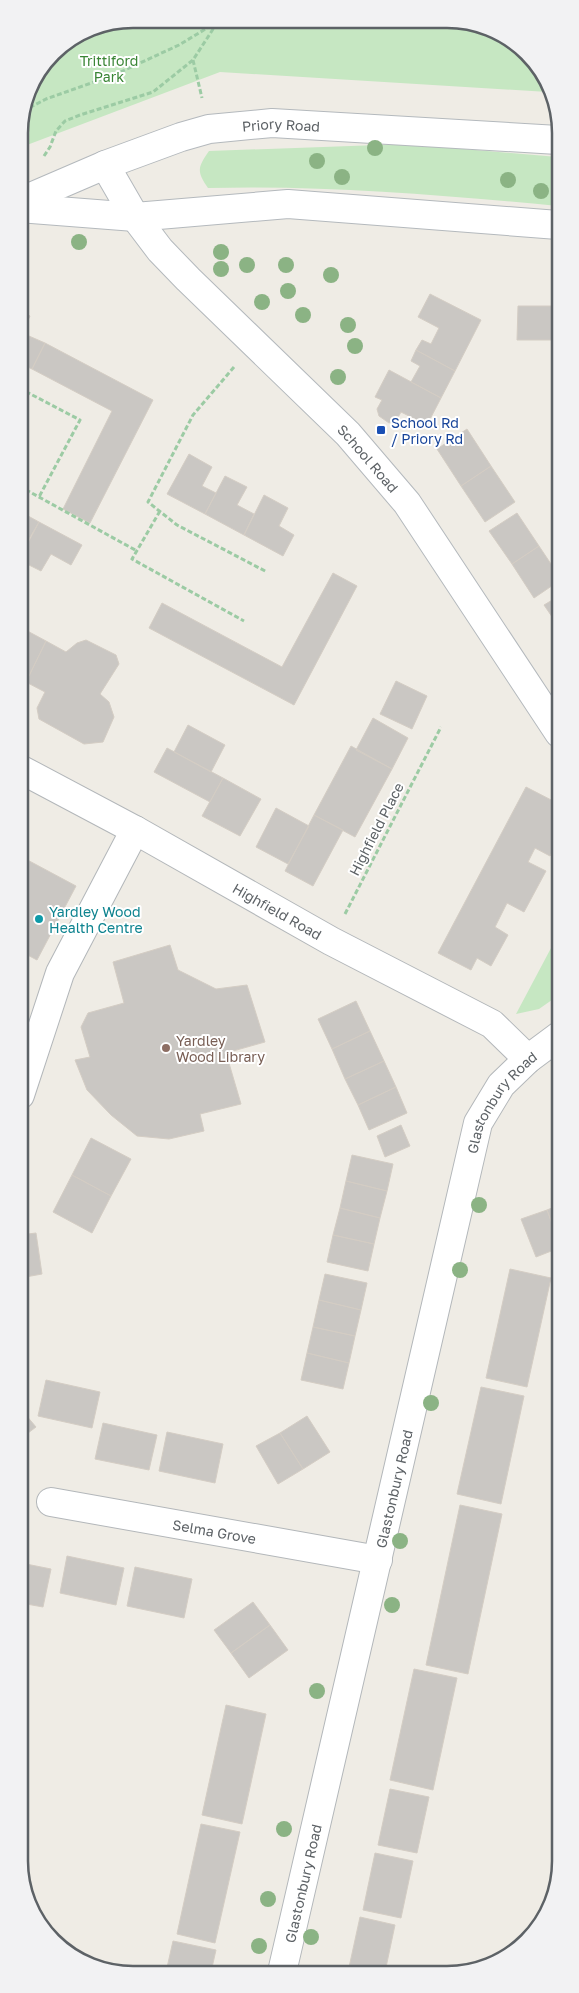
<svg xmlns="http://www.w3.org/2000/svg" width="579" height="1993" viewBox="0 0 579 1993" font-family="'Golos Text',sans-serif">
  <rect width="100%" height="100%" fill="#efece5"/>
  <!-- green -->
  <path fill="#c6e7c2" d="M132,19L469,21L527,52L548,92L220,72L19,148V125L30,82L52,52L89,27Z
    M406,144L558,157V206C442,195 325,185 208,188C196,171 198,167 209,151Z
    M559,933V995L539,1009L516,1014Z"/>
  <!-- building -->
  <path fill="#cac7c3" stroke="#d4cdc4" d="M430,294L481,320L455,371L416,350L422,340L431,344L439,328L418,317Z
    M518,306H558V340H517Z
    M19,310L30,316L22,333L45,343L32,369L19,363Z
    M45,343L153,400L90,523L63,509L112,411L32,369Z
    M416,350L455,371L441,398L411,382L420,366L411,361Z
    M389,370L441,398L427,425L401,412L397,419L389,423L379,416L377,409L382,400L375,397Z
    M467,429L491,466L461,486L437,449Z
    M189,454L212,467L202,486L216,493L205,514L167,494Z
    M491,466L515,502L485,522L461,486Z
    M225,476L247,487L237,505L254,514L244,535L205,514Z
    M264,495L288,508L279,526L294,535L283,556L244,535Z
    M19,511L39,522L29,539L19,534Z
    M517,513L539,546L512,564L489,531Z
    M39,522L82,545L71,565L51,554L41,571L19,560Z
    M539,546L559,576V581L534,598L512,564Z
    M333,573L357,586L294,705L149,628L162,603L282,667Z
    M559,596V627L544,605Z
    M20,627L46,641L29,676L20,672Z
    M86,640L116,655L119,664L100,694L109,702L114,717L103,742L84,744L39,719L37,708L45,692L26,682L46,641L66,652L77,643Z
    M396,681L427,696L412,729L380,714Z
    M373,718L408,738L392,769L356,750Z
    M188,725L225,745L211,772L174,752Z
    M351,746L392,769L355,837L314,815Z
    M167,748L223,778L210,802L154,772Z
    M223,778L261,799L240,836L202,816Z
    M526,787L557,803L551,815L559,819V839L550,856L535,848L528,862L546,871L524,912L507,903L495,927L508,935L491,966L477,958L471,970L438,953Z
    M276,808L309,826L288,864L256,847Z
    M314,815L343,830L313,886L285,871Z
    M20,856L76,886L37,960L20,951Z
    M170,945L178,970L216,989L247,985L265,1042L226,1053L241,1104L200,1114L204,1131L169,1139L137,1136L111,1115L87,1090L75,1060L90,1057L81,1027L88,1013L124,1003L113,962Z
    M356,1001L370,1031L332,1049L318,1019Z
    M370,1031L384,1061L345,1079L332,1049Z
    M384,1061L396,1087L358,1105L345,1079Z
    M396,1087L407,1113L369,1130L358,1105Z
    M401,1125L410,1146L385,1157L377,1136Z
    M91,1138L131,1159L111,1196L72,1175Z
    M352,1155L393,1164L387,1191L346,1181Z
    M72,1175L111,1196L92,1233L53,1212Z
    M346,1181L387,1191L380,1218L340,1208Z
    M559,1205V1242L547,1210Z
    M340,1208L380,1218L374,1244L333,1235Z
    M547,1210L559,1242V1248L536,1257L521,1219Z
    M36,1233L42,1274L20,1278V1235Z
    M333,1235L374,1244L368,1271L327,1262Z
    M510,1269L551,1278L527,1387L486,1378Z
    M325,1274L367,1283L361,1310L319,1300Z
    M319,1300L361,1310L355,1336L313,1327Z
    M313,1327L355,1336L349,1363L307,1353Z
    M307,1353L349,1363L343,1389L301,1380Z
    M46,1380L100,1392L92,1428L38,1416Z
    M481,1387L524,1396L501,1504L457,1494Z
    M20,1408L36,1427L20,1439Z
    M307,1416L330,1452L303,1469L280,1433Z
    M103,1423L157,1435L149,1470L95,1459Z
    M167,1432L223,1444L215,1483L159,1471Z
    M280,1433L303,1469L278,1484L256,1446Z
    M460,1505L502,1514L468,1674L426,1665Z
    M67,1556L124,1568L116,1605L60,1593Z
    M21,1563L51,1569L43,1607L21,1603Z
    M135,1567L192,1579L184,1618L127,1606Z
    M253,1602L270,1625L231,1653L214,1630Z
    M270,1625L288,1650L249,1678L231,1653Z
    M414,1669L457,1678L433,1790L390,1780Z
    M226,1705L266,1714L242,1824L202,1815Z
    M390,1789L429,1797L417,1853L378,1845Z
    M201,1824L240,1832L215,1943L177,1934Z
    M375,1853L413,1861L401,1918L363,1910Z
    M360,1917L395,1925L385,1972H348Z
    M173,1941L216,1950L211,1972H166Z"/>
  <g fill="none" stroke-linecap="round" stroke-linejoin="round">
    <defs>
      <g id="street">
        <path id="s1" d="M20,769L135,830L331,941L492,1024L528,1059"/>
        <path d="M20,1095L60,973L135,830"/>
        <path id="s2" d="M51,1502L378,1560"/>
        <path id="s3" d="M282,1972L478,1123L501,1085L528,1059L559,1036"/>
      </g>
      <g id="secondary">
        <path id="s4" d="M105,165L135,217L160,250L188,279L348,434L407,503L559,733"/>
        <path id="s5" d="M19,202L105,165L181,137L209,129L272,123L558,140"/>
        <path d="M19,208L135,217L288,204L558,225"/>
      </g>
    </defs>
    <!-- street casing -->
    <use href="#street" stroke="#b3b7ba" stroke-width="30"/>
    <!-- secondary casing -->
    <use href="#secondary" stroke="#b4b9bd" stroke-width="30"/>
    <!-- path -->
    <path stroke="#9ccba4" stroke-width="3" stroke-dasharray="5 2.5" stroke-linecap="butt" d="M212,19L217,23
      M193,60L202,98
      M23,111L46,99L114,75L179,45L222,19
      M44,156L50,147L56,131L65,121L80,115L153,92L193,60L217,23
      M234,367L193,415L148,502L177,525L267,572
      M19,388L80,420L39,497
      M19,486L137,551
      M160,511L132,559L244,621
      M345,914L441,727"/>
    <!-- street -->
    <use href="#street" stroke="#fff" stroke-width="28"/>
    <!-- secondary -->
    <use href="#secondary" stroke="#fff" stroke-width="28"/>
  </g>
  <!-- trees -->
  <g fill="#8bb384">
    <circle cx="375" cy="148" r="8"/>
    <circle cx="317" cy="161" r="8"/>
    <circle cx="342" cy="177" r="8"/>
    <circle cx="508" cy="180" r="8"/>
    <circle cx="541" cy="191" r="8"/>
    <circle cx="79" cy="242" r="8"/>
    <circle cx="221" cy="252" r="8"/>
    <circle cx="247" cy="265" r="8"/>
    <circle cx="286" cy="265" r="8"/>
    <circle cx="221" cy="269" r="8"/>
    <circle cx="331" cy="275" r="8"/>
    <circle cx="288" cy="291" r="8"/>
    <circle cx="262" cy="302" r="8"/>
    <circle cx="303" cy="315" r="8"/>
    <circle cx="348" cy="325" r="8"/>
    <circle cx="355" cy="346" r="8"/>
    <circle cx="338" cy="377" r="8"/>
    <circle cx="479" cy="1205" r="8"/>
    <circle cx="460" cy="1270" r="8"/>
    <circle cx="431" cy="1403" r="8"/>
    <circle cx="400" cy="1541" r="8"/>
    <circle cx="392" cy="1605" r="8"/>
    <circle cx="317" cy="1691" r="8"/>
    <circle cx="284" cy="1829" r="8"/>
    <circle cx="268" cy="1899" r="8"/>
    <circle cx="311" cy="1937" r="8"/>
    <circle cx="259" cy="1946" r="8"/>
  </g>
  <!-- markers -->
  <rect fill="#1a4fb4" stroke="#fff" stroke-width="2" x="376" y="425" width="10" height="10" rx="2.5"/>
  <circle fill="#0f9aa8" stroke="#fff" stroke-width="2" cx="39" cy="919" r="5"/>
  <circle fill="#8d6e63" stroke="#fff" stroke-width="2" cx="166" cy="1048" r="5"/>
  <g text-anchor="middle" dominant-baseline="central" stroke-width="4" stroke-linejoin="round" paint-order="stroke">
    <!-- park labels -->
    <g font-size="14" fill="#3a8535" stroke="#fff">
      <text x="109" y="60">Trittiford<tspan x="109" dy="16">Park</tspan></text>
    </g>
    <!-- street labels -->
    <g font-size="14" fill="#5d6266" stroke="#fff">
      <text stroke="none"><textPath href="#s5" startOffset="276">Priory Road</textPath></text>
      <text stroke="none"><textPath href="#s4" startOffset="396">School Road</textPath></text>
      <text transform="translate(376 829) rotate(-63)">Highfield Place</text>
      <text stroke="none"><textPath href="#s1" startOffset="294">Highfield Road</textPath></text>
      <text stroke="none"><textPath href="#s3" startOffset="901">Glastonbury Road</textPath></text>
      <text stroke="none"><textPath href="#s3" startOffset="496">Glastonbury Road</textPath></text>
      <text stroke="none"><textPath href="#s2" startOffset="166">Selma Grove</textPath></text>
      <text stroke="none"><textPath href="#s3" startOffset="91">Glastonbury Road</textPath></text>
    </g>
    <!-- transit labels -->
    <g font-size="14" fill="#164399" stroke="#fff" text-anchor="start">
      <text x="391" y="422">School Rd<tspan x="391" dy="16">/ Priory Rd</tspan></text>
    </g>
    <!-- culture labels -->
    <g font-size="14" fill="#0d838f" stroke="#fff" text-anchor="start">
      <text x="49" y="911">Yardley Wood<tspan x="49" dy="16">Health Centre</tspan></text>
    </g>
    <!-- education labels -->
    <g font-size="14" fill="#785e54" stroke="#fff" text-anchor="start">
      <text x="176" y="1040">Yardley<tspan x="176" dy="16">Wood Library</tspan></text>
    </g>
  </g>
  <!-- crop -->
  <path d="M0 0H579V1993H0ZM133 28H447A105 105 0 0 1 552 133V1861A105 105 0 0 1 447 1966H133A105 105 0 0 1 28 1861V133A105 105 0 0 1 133 28Z" fill="#f2f2f3" fill-rule="evenodd"/>
  <path fill="none" stroke="#5d6266" stroke-width="2.5" d="M133 28H447A105 105 0 0 1 552 133V1861A105 105 0 0 1 447 1966H133A105 105 0 0 1 28 1861V133A105 105 0 0 1 133 28Z"/>
</svg>
